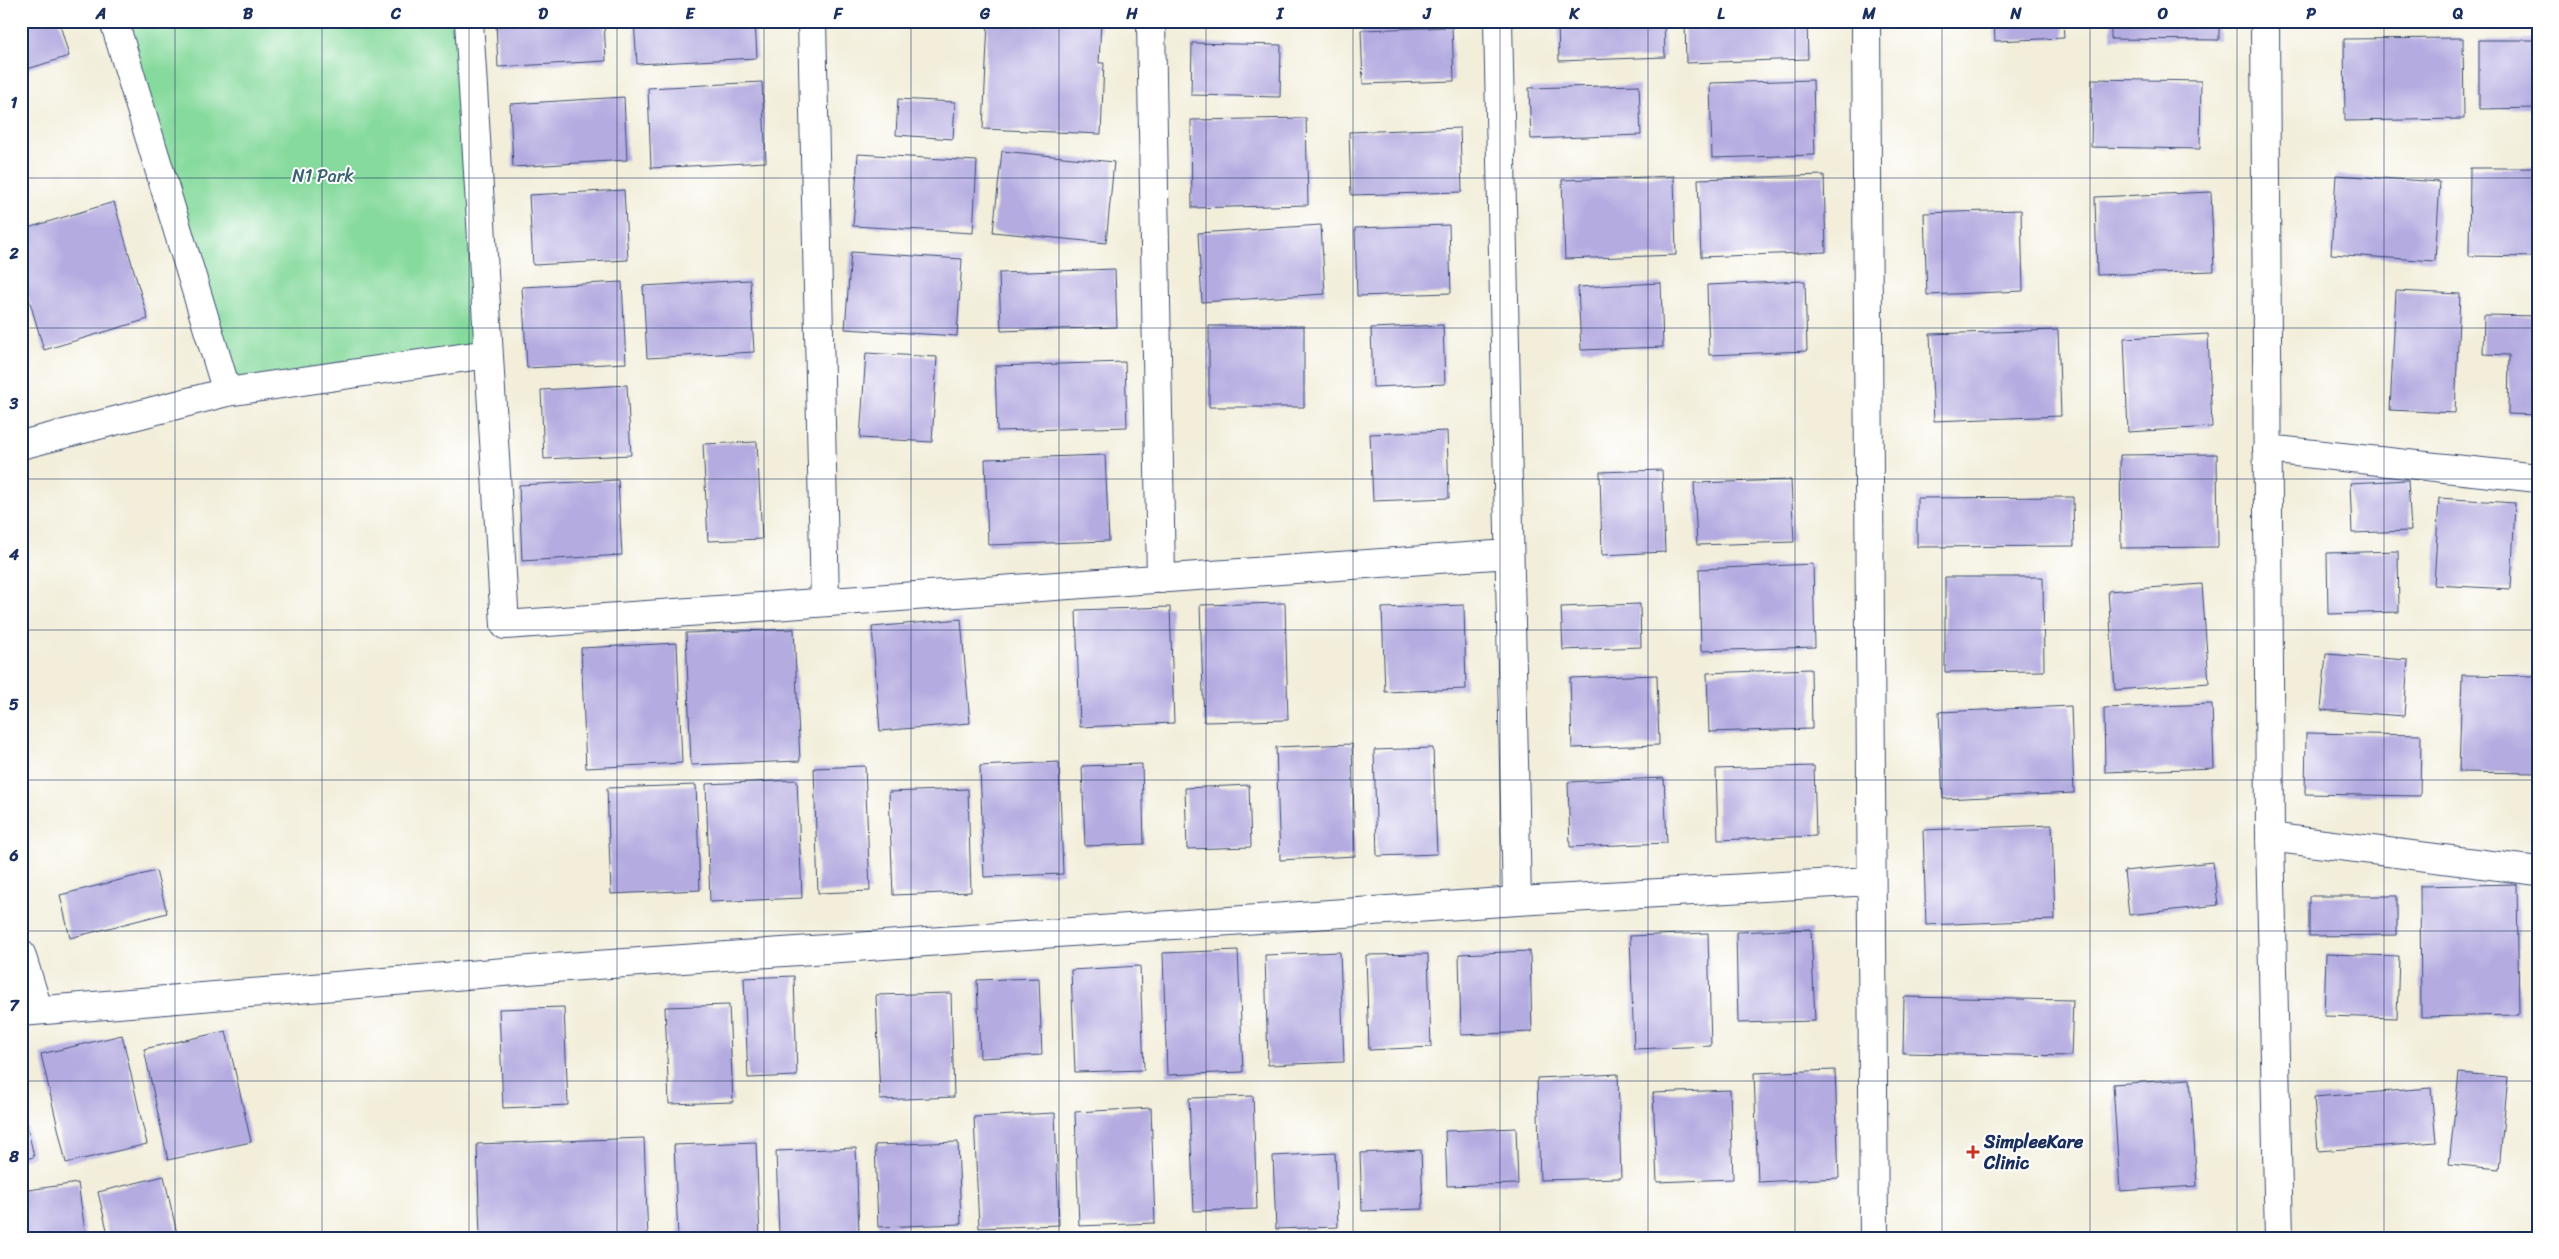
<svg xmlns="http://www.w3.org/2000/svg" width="2559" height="1259" viewBox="0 0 2559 1259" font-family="Sriracha,sans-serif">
  <rect width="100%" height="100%" fill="#fff"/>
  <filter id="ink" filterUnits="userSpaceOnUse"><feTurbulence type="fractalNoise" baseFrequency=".02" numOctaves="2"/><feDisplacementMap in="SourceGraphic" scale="10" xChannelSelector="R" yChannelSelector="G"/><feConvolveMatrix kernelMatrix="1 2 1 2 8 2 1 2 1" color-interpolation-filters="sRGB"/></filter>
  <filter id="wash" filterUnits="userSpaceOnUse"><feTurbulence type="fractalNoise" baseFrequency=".0096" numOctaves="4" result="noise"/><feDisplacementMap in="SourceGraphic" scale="20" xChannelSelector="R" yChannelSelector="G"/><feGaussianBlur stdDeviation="1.12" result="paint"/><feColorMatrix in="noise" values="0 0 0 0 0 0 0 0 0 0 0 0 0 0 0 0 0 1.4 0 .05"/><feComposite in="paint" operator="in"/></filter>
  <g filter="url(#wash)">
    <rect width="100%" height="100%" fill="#f2eeda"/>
    <!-- green -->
    <path fill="#86da9d" stroke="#50847e" d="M114,21H469L488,354L227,392Z"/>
    <g id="blocks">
      <!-- building -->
      <path fill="#b4abe0" d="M21,21H59L69,56L21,71Z
        M496,21H604L606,61L498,67Z
        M634,21H755L757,58L637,64Z
        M988,21H1101L1099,63H1104L1101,134L983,129Z
        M1558,21H1664L1665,57L1559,61Z
        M1685,21H1807L1808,59L1686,63Z
        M1994,21H2063L2064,38L1995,41Z
        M2111,21H2219V40L2111,39Z
        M1452,27L1454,81L1363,84L1361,30Z
        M2463,38L2464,119L2345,121L2344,39Z
        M2479,40H2538V108L2479,109Z
        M1192,43L1281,45L1280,97L1191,95Z
        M2092,79L2201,81L2200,149L2091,147Z
        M1813,80L1815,155L1712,158L1710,83Z
        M762,82L766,162L651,168L648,88Z
        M1639,85L1641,135L1531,139L1529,88Z
        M624,97L627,160L513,167L510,104Z
        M898,99L955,102L953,139L896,135Z
        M1306,118L1308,205L1192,208L1191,120Z
        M1460,128L1462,192L1351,195L1349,132Z
        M1002,151L1114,162L1106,243L993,232Z
        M858,154L977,161L973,233L853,226Z
        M2470,168H2538V257L2469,256Z
        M1824,175L1826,252L1701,257L1698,179Z
        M2336,175L2440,182L2435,261L2331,254Z
        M1674,176L1676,255L1565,259L1562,180Z
        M624,190L628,260L533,265L529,195Z
        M2211,192L2214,271L2097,275L2095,197Z
        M114,202L148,319L44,350L21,272V230Z
        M2021,210L2023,291L1927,295L1924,213Z
        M1321,225L1325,294L1202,302L1198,233Z
        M1449,225L1451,293L1357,296L1355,228Z
        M851,252L962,259L957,336L845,329Z
        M1115,269L1117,327L1001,331L999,273Z
        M750,280L754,352L647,358L643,286Z
        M1805,281L1807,351L1709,355L1707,285Z
        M622,282L626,363L527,368L522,287Z
        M1661,283L1663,347L1581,350L1578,287Z
        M2396,291L2460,294L2455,413L2390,410Z
        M2484,315L2538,316V415L2508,414L2509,355L2483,354Z
        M1443,325L1445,384L1373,387L1371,328Z
        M1209,326H1304V407H1209Z
        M2058,330L2061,416L1934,421L1930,334Z
        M2208,334L2212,427L2128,432L2124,338Z
        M866,353L937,357L932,442L860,438Z
        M1125,362L1127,427L997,431L995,366Z
        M627,385L631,455L544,459L541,390Z
        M1447,431L1449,498L1373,501L1370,434Z
        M757,442L762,539L708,541L703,444Z
        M2217,454L2218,547L2121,548L2120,455Z
        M1105,455L1109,541L988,545L985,459Z
        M1662,470L1665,552L1602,555L1600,472Z
        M618,480L622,555L522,561L519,485Z
        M1791,480L1794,542L1697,545L1694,483Z
        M2408,480L2411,531L2352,533L2350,483Z
        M2073,497L2074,546L1917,547V498Z
        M2439,498L2515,503L2511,589L2434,585Z
        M2398,551L2399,612L2328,614L2327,553Z
        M1813,564L1815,647L1701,651L1699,569Z
        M1945,577H2043L2044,671L1945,672Z
        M2202,584L2209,683L2115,690L2108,591Z
        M1285,603L1288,720L1204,722L1200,605Z
        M1640,604L1641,647L1563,650L1561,607Z
        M1464,605L1466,689L1385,692L1382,608Z
        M1170,607L1174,723L1080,727L1076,610Z
        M961,619L970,723L880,731L872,627Z
        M794,629L800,761L691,765L686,633Z
        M677,643L682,763L586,768L581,648Z
        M2326,654L2408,660L2404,716L2321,710Z
        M1811,669L1812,729L1709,732L1707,673Z
        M1657,675L1659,745L1572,748L1570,678Z
        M2462,675L2538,676V773L2459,772Z
        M2212,704L2214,768L2105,772L2104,708Z
        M2071,706L2074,793L1943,799L1939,712Z
        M2306,733L2421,735L2420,796L2305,794Z
        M1352,744L1355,856L1280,860L1276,747Z
        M1433,748L1437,854L1377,856L1374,750Z
        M1059,762L1063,874L984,877L980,766Z
        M1142,764L1144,844L1085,846L1082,766Z
        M865,766L870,891L818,893L814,768Z
        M1814,766L1816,836L1718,840L1716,769Z
        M1664,778L1667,843L1570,847L1568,782Z
        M797,780L802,898L710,902L706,784Z
        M696,785L700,890L611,894L607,788Z
        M1249,785L1251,847L1187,849L1185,788Z
        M968,789L971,892L893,895L889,792Z
        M2052,825L2055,920L1926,925L1923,830Z
        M2213,862L2218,905L2129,915L2124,871Z
        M156,871L167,913L70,938L60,895Z
        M2517,884L2519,1015L2421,1017L2420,886Z
        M2309,896H2397V935L2309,936Z
        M1811,929L1815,1021L1738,1023L1736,932Z
        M1708,933L1711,1046L1634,1049L1630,936Z
        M1238,950L1243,1072L1167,1075L1163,953Z
        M1530,951L1532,1032L1461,1035L1459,954Z
        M1340,952L1344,1062L1268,1065L1265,955Z
        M1428,954L1431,1047L1369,1050L1366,955Z
        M2326,954L2399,956L2397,1018L2324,1016Z
        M1140,966L1144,1070L1075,1072L1071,970Z
        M794,976L797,1076L748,1078L744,978Z
        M1039,978L1042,1055L980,1058L977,980Z
        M951,993L954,1097L880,1100L876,995Z
        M1904,997L2073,1000L2071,1056L1903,1053Z
        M729,1005L733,1102L669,1104L665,1007Z
        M564,1007L568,1105L503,1108L499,1009Z
        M226,1031L251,1142L168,1160L144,1049Z
        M122,1035L147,1144L66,1163L41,1054Z
        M1835,1070L1839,1178L1758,1182L1754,1073Z
        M2459,1073L2508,1077L2499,1169L2449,1164Z
        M1618,1074L1621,1178L1540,1180L1537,1078Z
        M2190,1079L2197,1186L2120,1191L2113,1084Z
        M2431,1088L2436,1142L2318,1151L2314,1097Z
        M1730,1090L1733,1179L1657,1182L1653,1093Z
        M1253,1096L1257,1209L1194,1211L1189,1098Z
        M21,1098L34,1157L21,1160Z
        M1151,1108L1155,1223L1079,1226L1075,1112Z
        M1055,1113L1059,1225L979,1228L974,1117Z
        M1516,1128L1518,1184L1447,1186L1445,1131Z
        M644,1138L648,1238H480L477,1144Z
        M756,1142L760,1238H678L674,1145Z
        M958,1142L961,1224L878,1227L875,1145Z
        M856,1148L859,1233L779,1236L776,1151Z
        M1421,1150L1423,1209L1362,1211L1360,1153Z
        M1335,1153L1338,1227L1276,1229L1273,1156Z
        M164,1176L178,1238H109L98,1192Z
        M78,1183L86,1238H21V1191Z"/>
    </g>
  </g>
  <g filter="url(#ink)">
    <use href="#blocks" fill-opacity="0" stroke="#3b4c71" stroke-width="1"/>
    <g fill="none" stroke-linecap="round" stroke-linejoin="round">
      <defs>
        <path id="street" d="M114,21L227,392
          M469,21L505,625L1509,554
          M812,21L825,602
          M1151,21L1161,579
          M1498,21L1517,901
          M1866,21L1874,1238
          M2265,21L2270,837L2279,1238
          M21,445L227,392L488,354
          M2267,449L2538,478
          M2270,837L2538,871
          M21,954L38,1009
          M21,1012L553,968L1517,901L1871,881"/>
      </defs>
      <!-- street casing -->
      <use href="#street" stroke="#3b4c71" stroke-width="30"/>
      <!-- street -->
      <use href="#street" stroke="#fff" stroke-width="28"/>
    </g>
  </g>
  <!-- grid -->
  <path fill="none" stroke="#1b2f5e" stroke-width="1" stroke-opacity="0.55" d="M175,21V1238M322,21V1238M469,21V1238M617,21V1238M764,21V1238M911,21V1238M1059,21V1238M1206,21V1238M1353,21V1238M1500,21V1238M1648,21V1238M1795,21V1238M1942,21V1238M2090,21V1238M2237,21V1238M2384,21V1238M21,178H2538M21,328H2538M21,479H2538M21,630H2538M21,780H2538M21,931H2538M21,1081H2538"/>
  <!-- markers -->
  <path fill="#c8321e" stroke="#fff" stroke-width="2" d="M1970.5 1144.5h5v5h5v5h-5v5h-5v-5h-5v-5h5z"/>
  <g text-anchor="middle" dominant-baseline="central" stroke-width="4" stroke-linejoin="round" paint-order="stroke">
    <!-- park labels -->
    <g font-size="18" fill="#3b6271" stroke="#fff">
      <text x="323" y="176">N1 Park</text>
    </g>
    <!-- poi labels -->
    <g font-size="18" font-weight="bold" fill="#1b2f5e" stroke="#fff" text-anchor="start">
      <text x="1984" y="1142">SimpleeKare<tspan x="1984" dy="21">Clinic</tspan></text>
    </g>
  </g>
  <!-- margin -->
  <rect width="2559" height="1259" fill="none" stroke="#fff" stroke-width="55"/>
  <rect x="28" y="28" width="2504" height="1204" fill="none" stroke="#1b2f5e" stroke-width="2"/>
  <g font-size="16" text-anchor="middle" font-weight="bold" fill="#1b2f5e">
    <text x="101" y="19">A</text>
    <text x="248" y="19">B</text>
    <text x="396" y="19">C</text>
    <text x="543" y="19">D</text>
    <text x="690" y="19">E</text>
    <text x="838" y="19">F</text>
    <text x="985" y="19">G</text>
    <text x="1132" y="19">H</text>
    <text x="1280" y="19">I</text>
    <text x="1427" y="19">J</text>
    <text x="1574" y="19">K</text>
    <text x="1721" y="19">L</text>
    <text x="1869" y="19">M</text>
    <text x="2016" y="19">N</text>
    <text x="2163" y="19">O</text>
    <text x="2311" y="19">P</text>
    <text x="2458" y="19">Q</text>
    <text x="14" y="108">1</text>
    <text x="14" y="259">2</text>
    <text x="14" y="409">3</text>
    <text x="14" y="560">4</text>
    <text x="14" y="710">5</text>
    <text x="14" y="861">6</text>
    <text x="14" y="1011">7</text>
    <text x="14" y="1162">8</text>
  </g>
</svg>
